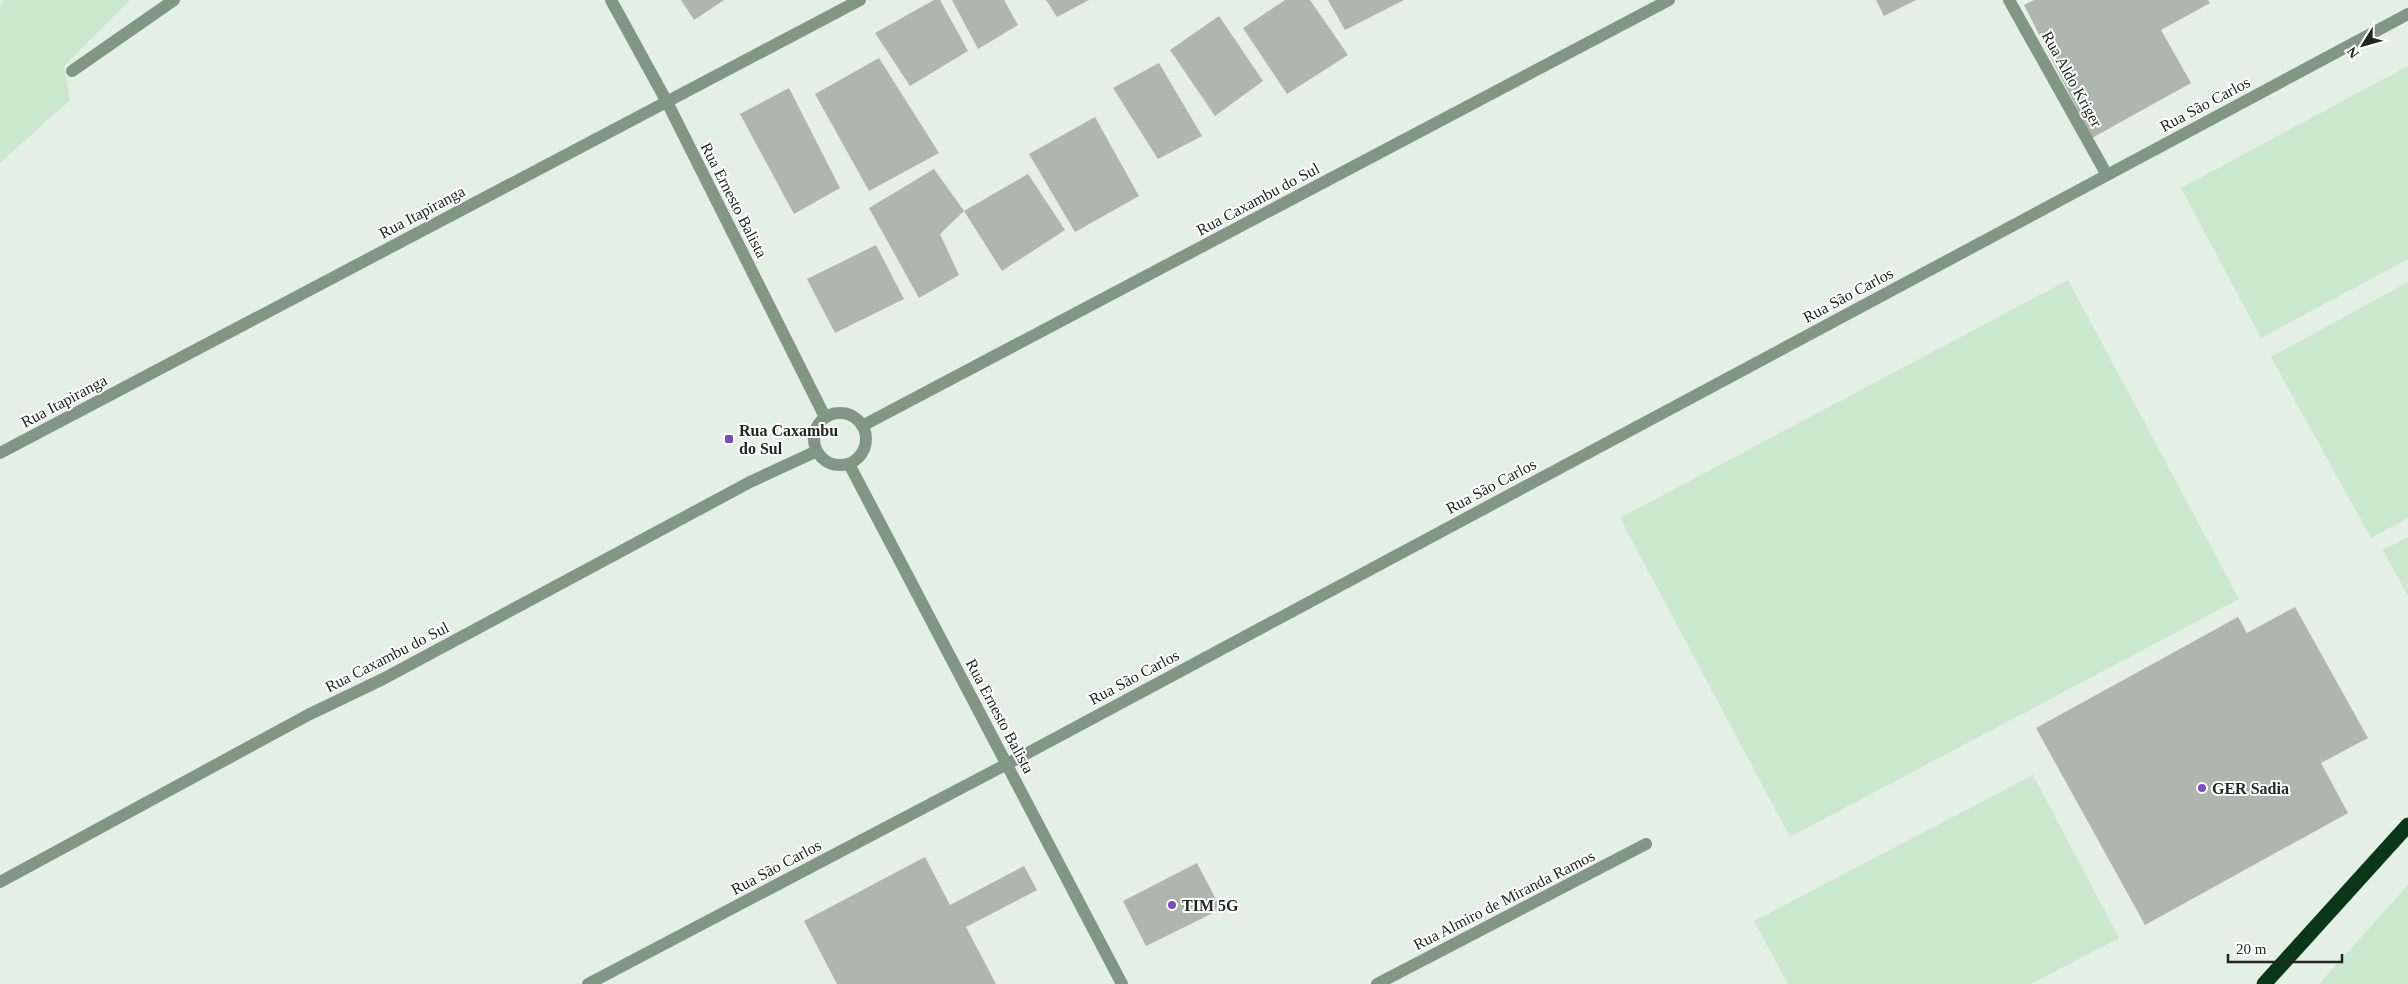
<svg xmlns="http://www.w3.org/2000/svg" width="2408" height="984" viewBox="0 0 2408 984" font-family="'Times New Roman',serif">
  <rect width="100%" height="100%" fill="#e4efe6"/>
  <!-- green -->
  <path fill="#c9e8cd" d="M5,0H130L64,66L70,100L0,163V5Z
    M2408,66V259L2261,338L2181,188Z
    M2068,280L2239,599L1790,837L1620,518Z
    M2408,282V518L2371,538L2271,357Z
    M2408,537V596L2383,550Z
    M2033,775L2119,938L2031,984H1788L1754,921Z
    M2408,885V984H2319Z"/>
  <!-- building -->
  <path fill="#adb7ae" d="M681,0H724L694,20Z
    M934,0H940L968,51L910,86L875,33Z
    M952,0H1004L1018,25L978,49Z
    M1046,0H1089L1057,17Z
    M1285,0H1310L1348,55L1287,94L1243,28Z
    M1328,0H1404L1345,30Z
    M1876,0H1916L1884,16Z
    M2034,0H2208L2210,3L2161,30L2191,83L2092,138L2024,5Z
    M1219,16L1263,81L1215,116L1170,50Z
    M879,58L939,153L869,191L815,94Z
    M1159,63L1202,136L1158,159L1113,88Z
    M789,88L840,188L794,214L740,114Z
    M1095,117L1139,196L1075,232L1029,154Z
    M934,169L964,211L940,234L959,275L919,298L869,208Z
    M1028,174L1065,230L1002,271L964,211Z
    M876,245L904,299L835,333L807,279Z
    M2295,607L2368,738L2321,763L2348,813L2145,925L2036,728L2238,617L2247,633Z
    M925,857L950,905L1024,866L1037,890L966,927L996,984H837L804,921Z
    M1197,863L1221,909L1146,946L1123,901Z"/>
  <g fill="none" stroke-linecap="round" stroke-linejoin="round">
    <!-- lane -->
    <path stroke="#829685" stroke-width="12" d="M72,71L174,0"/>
    <!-- street -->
    <path stroke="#829685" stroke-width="12" d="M611,0L667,102L825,417
      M2009,0L2107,175
      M814 439a26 26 0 1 1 52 0a26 26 0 1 1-52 0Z
      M862,426L1669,0
      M0,453L860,0
      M849,464L1122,984
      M0,882L308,715L383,679L750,482L817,451
      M588,984L1007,764L2408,14
      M1377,984L1646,844"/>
    <!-- highway -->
    <path stroke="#093717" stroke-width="15" d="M2264,984L2408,825"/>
  </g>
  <!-- markers -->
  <g fill="#7c4bc2" stroke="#fff" stroke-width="2">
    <rect x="724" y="434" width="10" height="10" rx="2.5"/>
    <circle cx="2202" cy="788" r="5"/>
    <circle cx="1172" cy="905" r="5"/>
  </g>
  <g text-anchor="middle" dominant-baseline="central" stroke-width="4" stroke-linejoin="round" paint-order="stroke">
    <!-- street labels -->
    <g font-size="16" fill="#232724" stroke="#fff">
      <text transform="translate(2072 79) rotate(61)">Rua Aldo Kriger</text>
      <text transform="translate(2205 104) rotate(-28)">Rua São Carlos</text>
      <text transform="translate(1258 199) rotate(-28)">Rua Caxambu do Sul</text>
      <text transform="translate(734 200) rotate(63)">Rua Ernesto Balista</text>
      <text transform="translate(422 212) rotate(-28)">Rua Itapiranga</text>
      <text transform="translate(1848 295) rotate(-28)">Rua São Carlos</text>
      <text transform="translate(64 401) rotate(-28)">Rua Itapiranga</text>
      <text transform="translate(1491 486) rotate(-28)">Rua São Carlos</text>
      <text transform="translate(387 657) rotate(-27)">Rua Caxambu do Sul</text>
      <text transform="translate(1134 677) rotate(-28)">Rua São Carlos</text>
      <text transform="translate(1000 716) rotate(62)">Rua Ernesto Balista</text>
      <text transform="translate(776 867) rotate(-28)">Rua São Carlos</text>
      <text transform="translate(1504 900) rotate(-27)">Rua Almiro de Miranda Ramos</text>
    </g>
    <!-- poi labels -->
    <g font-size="16" font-weight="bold" fill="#232724" stroke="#fff" text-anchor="start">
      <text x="739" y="430">Rua Caxambu<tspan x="739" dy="18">do Sul</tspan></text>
      <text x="2212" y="788">GER Sadia</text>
      <text x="1182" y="905">TIM 5G</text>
    </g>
  </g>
  <!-- north arrow -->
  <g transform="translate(2363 45) rotate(233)" stroke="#ffffff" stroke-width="4" paint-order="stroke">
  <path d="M0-4L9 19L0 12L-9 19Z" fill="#232724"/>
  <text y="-8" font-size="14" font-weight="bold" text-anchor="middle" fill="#232724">N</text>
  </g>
  <!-- scale -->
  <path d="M2228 954v8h114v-8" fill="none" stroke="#232724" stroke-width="2.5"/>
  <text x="2236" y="954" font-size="15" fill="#232724" stroke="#ffffff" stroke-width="4" paint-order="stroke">20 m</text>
</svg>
